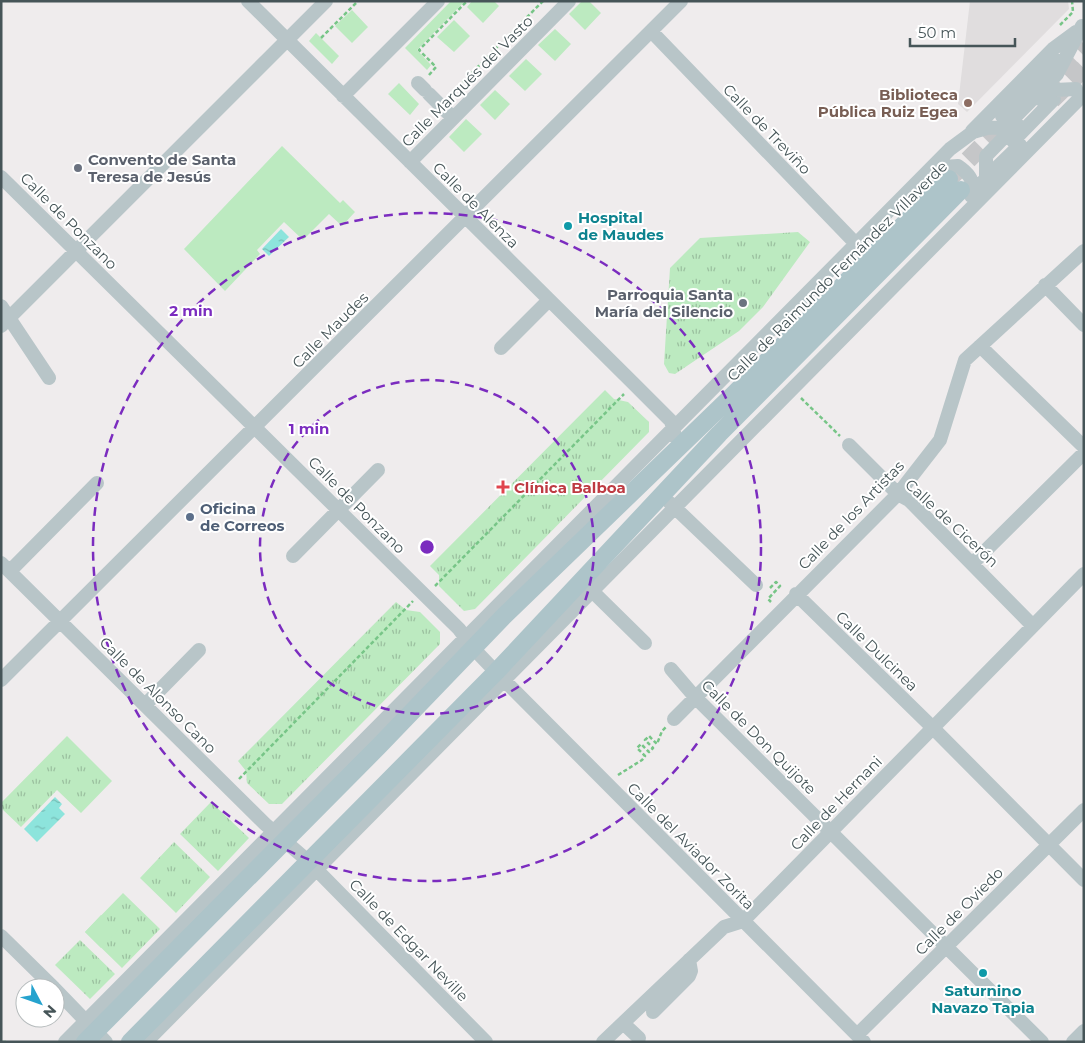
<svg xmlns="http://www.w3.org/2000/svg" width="1085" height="1043" viewBox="0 0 1085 1043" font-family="Montserrat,sans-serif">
  <defs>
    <pattern id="park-tufts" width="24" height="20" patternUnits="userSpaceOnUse" patternTransform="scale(1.25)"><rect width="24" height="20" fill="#bceac0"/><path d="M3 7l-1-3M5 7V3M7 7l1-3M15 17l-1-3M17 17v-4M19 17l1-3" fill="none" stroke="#9bc09f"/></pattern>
    <pattern id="water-ripples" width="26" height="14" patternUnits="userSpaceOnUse" patternTransform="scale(1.25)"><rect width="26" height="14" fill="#8de4dc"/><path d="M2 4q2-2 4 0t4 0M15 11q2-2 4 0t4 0" fill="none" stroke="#75bcb5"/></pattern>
  </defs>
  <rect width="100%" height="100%" fill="#efeced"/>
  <!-- education -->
  <path fill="#e0ddde" d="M970,1H1068L1069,9L967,112L958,104Z"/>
  <!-- park -->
  <path fill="url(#park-tufts)" d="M798,232L810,242L763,307L739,331L675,374L669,373L664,364L670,268L700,238Z
    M605,390L614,399L628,402L649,422V432L475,609L464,611L439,586V575L430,566Z
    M396,602L406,610L420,612L440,632V644L282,804H269L247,783L246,771L238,761Z
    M67,736L112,781L81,813L57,790L21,827L1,808V803Z
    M211,802L249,838L218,871L180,834Z
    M174,842L210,877L176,913L140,878Z
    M123,893L160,929L122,968L85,932Z
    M80,940L115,974L90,999L55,965Z"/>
  <!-- garden -->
  <path fill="#bceac0" d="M451,1H465L417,50L431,65L427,70L405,48Z
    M472,1H494L499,6L483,23L467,7Z
    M582,1H589L601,13L585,30L569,14Z
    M352,10L368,27L352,43L335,26Z
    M454,20L470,36L454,52L437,37Z
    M555,29L571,44L555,61L538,45Z
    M316,33L339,56L332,64L309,41Z
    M526,59L542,74L525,91L509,76Z
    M399,83L419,104L410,115L388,94Z
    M495,90L510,104L495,120L480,105Z
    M466,119L482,134L464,152L449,137Z
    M282,146L340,203L343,200L355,212L342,226L329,214L303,240L284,222L257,250L260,254L225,291L184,249Z
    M101,915L118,930L101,948L85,932Z"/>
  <!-- water -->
  <path fill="url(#water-ripples)" d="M281,229L289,237L269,256L262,249Z
    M55,797L62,804L59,808L65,814L37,842L24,829Z"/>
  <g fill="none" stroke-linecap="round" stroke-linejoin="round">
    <!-- major-tunnel -->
    <path stroke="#c5c6c8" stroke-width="18" stroke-dasharray="18 9" stroke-linecap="butt" d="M1059,69L1084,44
      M1052,100L1084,68
      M949,179L1009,119"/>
    <!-- path -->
    <path stroke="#77c587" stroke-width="2.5" stroke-dasharray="4 2.5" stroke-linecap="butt" d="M1060,25L1073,12L1072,1
      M321,38L358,1
      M429,75L436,67L419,50L467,1
      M449,96L543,1
      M801,398L840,436
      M435,586L624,394
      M770,588L776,582L780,586L768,599L771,602
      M618,775L642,760L645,756L637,748L641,744L649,752L653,748L645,740L649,736L657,744L662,731L666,727
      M239,779L413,601
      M2,1042H7"/>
    <!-- minor -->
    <path stroke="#b8c5c8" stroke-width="14" d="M248,1L634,384L671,421L675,436
      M651,31L860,248
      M418,83L425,90
      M429,94L453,118
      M343,96L438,1
      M1040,99L1055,90L1076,89
      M1002,116L1056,59
      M972,131L1053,49L1076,32
      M1013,141L1054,99
      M410,162L569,1
      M934,174L944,167L958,166C970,174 976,183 971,196
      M1,177L459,629L473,648L496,672L864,1042
      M986,178V156L1017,124
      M973,195L986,178L1020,145
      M1045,285L1084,325
      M1,306L49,378
      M1,326L326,1
      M980,346L1084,447
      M501,348L549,300
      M849,445L898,494L909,500L1032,625
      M670,503L756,585
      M293,556L378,470
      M1,563L265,824L308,861L486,1042
      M973,563L1084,453
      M10,571L97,483
      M587,586L645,643
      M796,594L929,724L1084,880
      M671,669L695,697L1042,1042
      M1,680L681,1
      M145,705L199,650
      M674,719L898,494L940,440L965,360L1084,251
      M1,936L54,988
      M55,989L106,1042
      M653,1012L689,976L691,971L689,960
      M623,1023L639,1038
      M857,1035L1084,810
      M65,1042L950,149L973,132L987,128L1003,127L1010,122L1057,74L1082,26
      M146,1042L1084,94
      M603,1042L724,927L743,921L1084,574
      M1073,1042L1084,1031"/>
    <!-- major -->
    <path stroke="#adc4c9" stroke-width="18" d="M85,1042L380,745L505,615L734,394L949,179
      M130,1042L496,672L719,434L961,190"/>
  </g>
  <!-- distance rings -->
  <g fill="none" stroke="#7b2cbf" stroke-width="2.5" stroke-dasharray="9 6">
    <circle cx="427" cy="547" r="167"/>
    <circle cx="427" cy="547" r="334"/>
  </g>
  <!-- markers -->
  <circle fill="#8d6e63" stroke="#fff" stroke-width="2" cx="968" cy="103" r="5"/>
  <g fill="#6b7280" stroke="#fff" stroke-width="2">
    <circle cx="78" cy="168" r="5"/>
    <circle cx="743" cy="303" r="5"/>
  </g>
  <g fill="#0f9aa8" stroke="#fff" stroke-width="2">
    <circle cx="568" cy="226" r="5"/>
    <circle cx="983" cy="973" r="5"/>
  </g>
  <path fill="#e0444e" stroke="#fff" stroke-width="2" d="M500.5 479.5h5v5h5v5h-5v5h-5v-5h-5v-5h5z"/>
  <circle fill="#5c6f8a" stroke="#fff" stroke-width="2" cx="190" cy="517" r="5"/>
  <g text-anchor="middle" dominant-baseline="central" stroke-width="4" stroke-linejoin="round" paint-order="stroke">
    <!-- street labels -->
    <g font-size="15" fill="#465558" stroke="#fff">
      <text transform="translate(467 81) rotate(-45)">Calle Marqués del Vasto</text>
      <text transform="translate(767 129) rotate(46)">Calle de Treviño</text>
      <text transform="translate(476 205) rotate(45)">Calle de Alenza</text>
      <text transform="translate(69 221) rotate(45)">Calle de Ponzano</text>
      <text transform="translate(837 271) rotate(-45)">Calle de Raimundo Fernández Villaverde</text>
      <text transform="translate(330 330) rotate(-45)">Calle Maudes</text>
      <text transform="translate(357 505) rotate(45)">Calle de Ponzano</text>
      <text transform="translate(851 515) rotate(-46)">Calle de los Artistas</text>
      <text transform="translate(952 523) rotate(43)">Calle de Cicerón</text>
      <text transform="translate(877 651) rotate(44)">Calle Dulcinea</text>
      <text transform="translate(158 695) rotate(45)">Calle de Alonso Cano</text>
      <text transform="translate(759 737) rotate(45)">Calle de Don Quijote</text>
      <text transform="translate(836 803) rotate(-46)">Calle de Hernani</text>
      <text transform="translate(691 846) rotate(45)">Calle del Aviador Zorita</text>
      <text transform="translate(959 911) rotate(-45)">Calle de Oviedo</text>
      <text transform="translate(409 940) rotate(46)">Calle de Edgar Neville</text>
    </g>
    <!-- education labels -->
    <g font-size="15" font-weight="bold" fill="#785e54" stroke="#fff" text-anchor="end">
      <text x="958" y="94">Biblioteca<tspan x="958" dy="17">Pública Ruiz Egea</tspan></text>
    </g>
    <!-- worship labels -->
    <g font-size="15" font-weight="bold" fill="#5b616d" stroke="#fff" text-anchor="start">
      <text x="88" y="159">Convento de Santa<tspan x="88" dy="17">Teresa de Jesús</tspan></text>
      <text x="733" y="294" text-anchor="end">Parroquia Santa<tspan x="733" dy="17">María del Silencio</tspan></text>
    </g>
    <!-- culture labels -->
    <g font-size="15" font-weight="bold" fill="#0d838f" stroke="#fff" text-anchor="start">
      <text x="578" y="217">Hospital<tspan x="578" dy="17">de Maudes</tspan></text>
      <text x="983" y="990" text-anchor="middle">Saturnino<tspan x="983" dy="17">Navazo Tapia</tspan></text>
    </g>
    <!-- health labels -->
    <g font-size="15" font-weight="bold" fill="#be3a42" stroke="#fff" text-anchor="start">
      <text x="514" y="487">Clínica Balboa</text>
    </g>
    <!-- service labels -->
    <g font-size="15" font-weight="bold" fill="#4e5e75" stroke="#fff" text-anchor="start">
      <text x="200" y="508">Oficina<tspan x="200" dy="17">de Correos</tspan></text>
    </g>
  </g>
  <circle cx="427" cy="547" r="8" fill="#7b2cbf" stroke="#fff" stroke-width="2.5"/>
  <g font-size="15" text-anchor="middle" font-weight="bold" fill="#7b2cbf" stroke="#fff" stroke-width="4" stroke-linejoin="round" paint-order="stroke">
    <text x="191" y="316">2 min</text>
    <text x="309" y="434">1 min</text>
  </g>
  <!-- border -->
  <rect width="1085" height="1043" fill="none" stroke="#465558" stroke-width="5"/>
  <!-- north arrow -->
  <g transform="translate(40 1003) rotate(131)"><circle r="24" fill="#ffffff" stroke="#b5bbbc"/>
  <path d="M0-4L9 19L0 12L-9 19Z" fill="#26a3ce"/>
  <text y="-8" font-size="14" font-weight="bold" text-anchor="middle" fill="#465558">N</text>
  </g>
  <!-- scale -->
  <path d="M910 38v8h105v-8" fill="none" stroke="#465558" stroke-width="2.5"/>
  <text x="918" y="38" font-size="15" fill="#465558" stroke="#ffffff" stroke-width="4" paint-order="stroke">50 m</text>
</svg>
